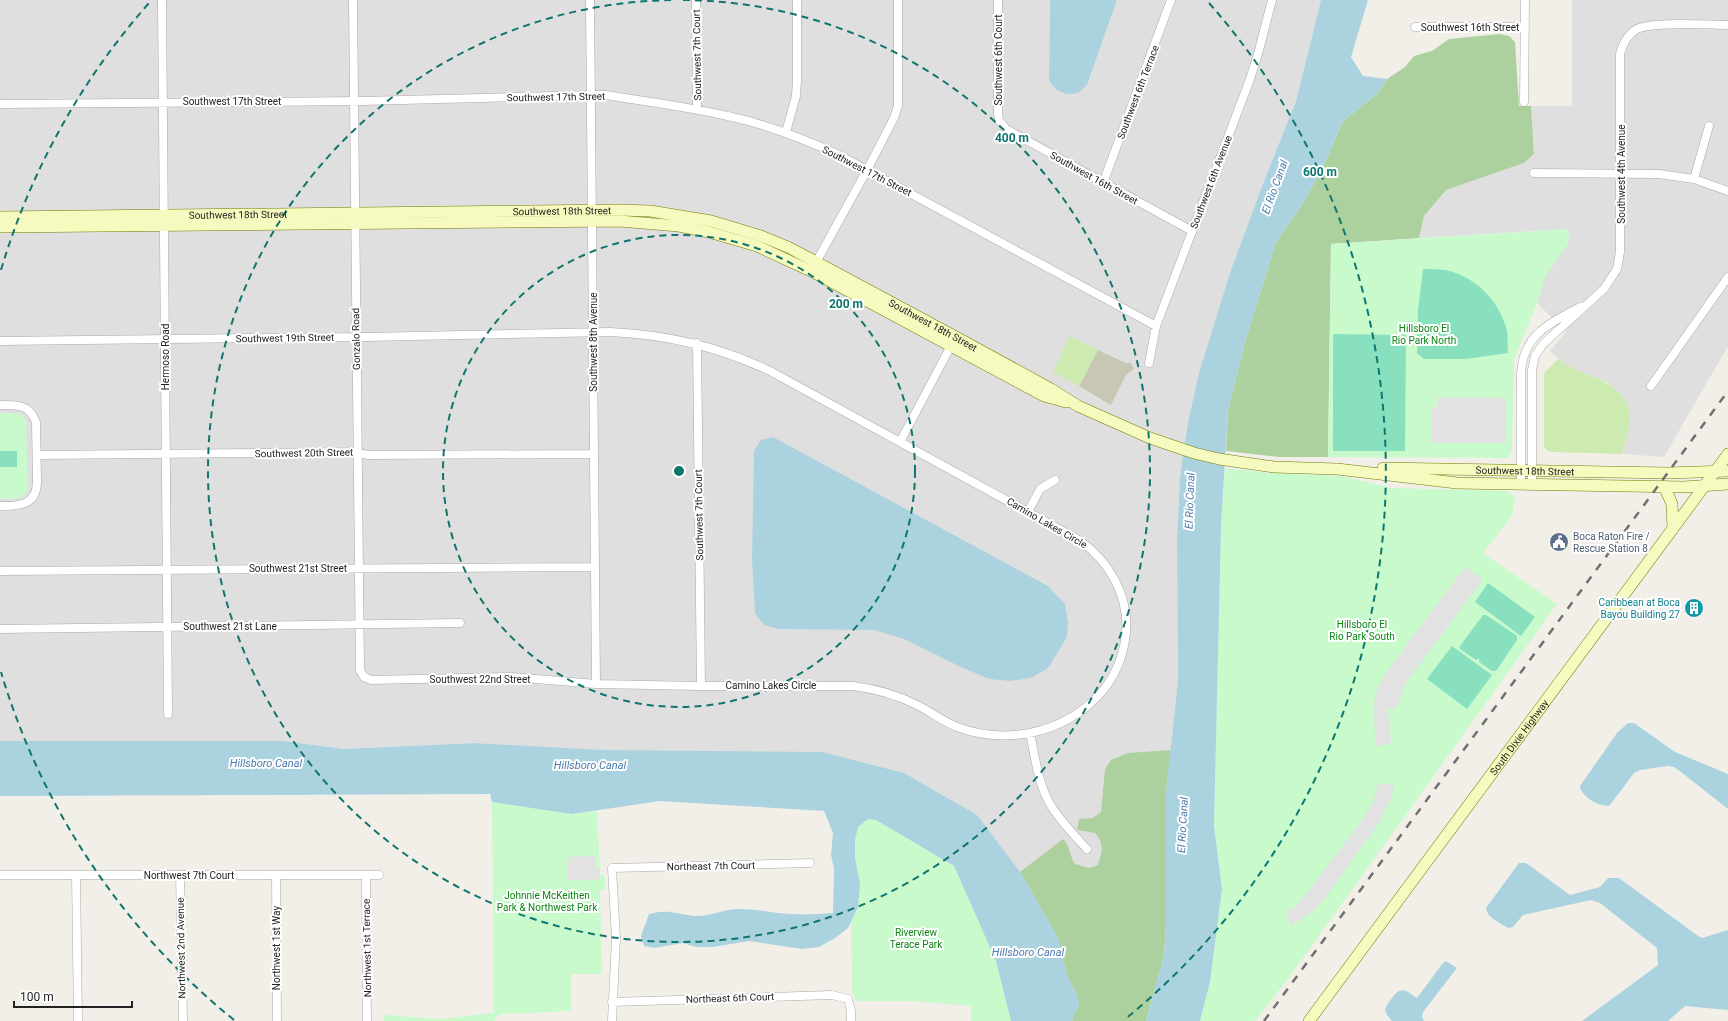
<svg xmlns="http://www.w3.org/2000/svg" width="1728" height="1021" viewBox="0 0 1728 1021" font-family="Roboto,sans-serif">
  <rect width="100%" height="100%" fill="#f2efe9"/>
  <!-- residential -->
  <path fill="#e0dfdf" d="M0,0H1050L1049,74L1071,94L1078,93L1087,85L1117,0H1321L1296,101L1266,176L1199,373L1188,422L1180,477L1177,541L1178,681L1166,792L1058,938L977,815L605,750L474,743L344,749L283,741H0Z
    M1572,0H1728V346L1664,457L1622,454L1630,419L1609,383L1567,366L1550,351L1566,332L1537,303L1545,277L1569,242L1568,229L1419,238L1424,216L1446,190L1524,163L1534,154L1531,106H1572Z"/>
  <!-- construction -->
  <path fill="#c7c7b4" d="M1098,350L1126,363H1131L1134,369L1126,375L1111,405L1079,386Z"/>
  <!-- grass -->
  <path fill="#cdebb0" d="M1070,336L1098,350L1079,386L1053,372Z
    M1558,359C1583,378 1628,379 1630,418C1630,430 1624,443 1622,454L1551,452L1546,450L1544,446V373Z"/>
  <!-- forest -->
  <path fill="#add19e" d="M1500,34L1509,36L1515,42L1519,106H1531L1534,154L1524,163L1446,190L1424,216L1419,238L1331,244L1328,457H1279L1226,451L1228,410L1245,342L1276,242L1300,208L1323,167L1343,121L1377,94L1387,79L1405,67L1414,56L1432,51L1449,39Z
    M1171,750L1166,792V927L1164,956L1146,1021H1072L1079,1003L1076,993L1067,976L1058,938L1020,872L1063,839C1071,848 1069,855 1075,864L1089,868L1098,865C1102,851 1105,845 1095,833L1077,830L1079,819L1093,818L1101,812L1105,769L1111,760L1128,753Z"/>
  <!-- park -->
  <path fill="#c8facc" d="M1568,229L1569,242L1545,277L1537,303L1514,359L1512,450L1508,458L1328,457L1331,244Z
    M0,413C11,413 20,411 26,421L28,488C23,501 12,499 0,499Z
    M1225,468L1271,473L1340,476L1392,488L1508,491L1515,498L1512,516L1483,553L1557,604L1293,972L1255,1021H1200L1210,982L1222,889L1214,826L1221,526Z
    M492,802L572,814L597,811L600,875H605V890H600L602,974H571V1011L500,1014L494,1021H384V1015L439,1019L494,1013Z
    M850,814L876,820L954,866L996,961L1011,1021H971V1006L913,1001H856L852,992Z"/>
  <!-- pitch -->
  <path fill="#88e0be" d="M1423,269C1430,269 1438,269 1445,270C1475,276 1500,301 1507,331C1508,338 1507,346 1508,353L1466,359H1424L1417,353L1418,310Z
    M1333,334L1406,335L1405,451H1333Z
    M0,451H17V467H0Z
    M1488,583L1535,617L1521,636L1475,602Z
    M1483,615H1486L1517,636V640L1496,671H1492L1479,662V658L1476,660L1460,649V646Z
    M1452,646L1492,675L1467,709L1427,679Z"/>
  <!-- parking -->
  <path fill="#e2e2e2" d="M1438,397L1506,398V443H1431L1432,407H1438Z
    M1465,567L1483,579L1406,683L1396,709H1388L1391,744L1376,746L1373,706L1378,687L1388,670Z
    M1378,784H1394L1392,796L1380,821L1323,901L1312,912L1291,926L1286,912L1298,905L1362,820L1373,802Z
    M595,856V868H600V880H568V857Z"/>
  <!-- water -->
  <path fill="#aad3df" d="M1050,0H1117L1087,85L1078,93C1065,96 1055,92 1049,80Z
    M1321,0H1368L1351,57L1363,76L1387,79L1377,94L1343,121L1323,167L1300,208L1276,242L1245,342L1228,410L1221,526L1214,826L1222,889L1210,982L1200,1021H1146L1164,956L1166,927V792L1178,681L1177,541L1180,477L1188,422L1199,373L1231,270L1266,176L1296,101Z
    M773,437L1048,586L1065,604L1068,622L1067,637L1048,668L1031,678L1010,681L989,679L963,668L904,639L874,630L779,629L764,625L755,613L752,559L754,451L761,440Z
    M1628,723H1634L1675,752L1728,774V809L1681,772L1674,767L1668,766L1640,770L1634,773L1610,805C1601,808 1581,797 1580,786L1617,733Z
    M0,741H283L344,749L474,743L605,750L822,752L904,773L977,815L1020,872L1058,938L1067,976L1076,993L1079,1003L1072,1021H1011L996,961L954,866L876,820L868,819L858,827L855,840V859L860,884L858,907L848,928L835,938L819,947L802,949L749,941L713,947H696L683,943L654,948L644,946L641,936L649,914C669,909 676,914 694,916C709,917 724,909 739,909C757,909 773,913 791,914C805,915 819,914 833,913L834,869L831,855L833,833L824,811L660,801L572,814L492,802L490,794L0,796Z
    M1519,863H1526L1570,895L1600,887L1608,878H1619L1698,936L1702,938L1728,930V1010L1685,1006L1668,1021H1582L1658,965L1657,948L1600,903L1591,900L1523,915L1513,927L1508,928C1501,923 1487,918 1486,908Z
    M1446,961L1457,968L1423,1012L1422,1017L1424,1021H1392L1387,1015L1385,1010C1386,1005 1389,1002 1392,998C1402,985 1406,991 1417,998L1443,963Z"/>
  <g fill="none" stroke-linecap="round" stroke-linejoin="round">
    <defs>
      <path id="minor" d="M162,0L168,714
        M590,0L596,684
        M696,0L697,109
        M998,0V113L999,120L1006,129L1192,231
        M1415,27H1525
        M1524,102L1525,0
        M0,104L363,101L591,95H606C648,102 691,107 732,117C769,125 804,139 839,155L1156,326
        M786,132L796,96L797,80V0
        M1534,173L1659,174L1694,179L1728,191
        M1694,179L1709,126
        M1103,183L1171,0
        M814,266L867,170L894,118L898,106V0
        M0,341L356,337H366L610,332C668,335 717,346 770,371L1079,540C1109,561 1129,595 1126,633C1123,663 1109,689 1085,708C1049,736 1000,743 957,727C943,721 932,713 919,706C898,695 877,689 853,686H701L596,684L512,677L371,680L364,677L360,670L353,0
        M697,343L701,686
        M1149,363L1156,326L1249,82L1258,54L1272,0
        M1651,386L1728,277
        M0,405C17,405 29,404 36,422L37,483C36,506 18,506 0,506
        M900,442L953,342
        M37,455L358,452L367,455L594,454
        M1521,483V374C1523,334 1549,324 1580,307
        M1532,484V370L1535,356L1543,344L1604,289L1617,269L1620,252V54C1623,43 1628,34 1637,29C1652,21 1709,25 1728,25
        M1028,512L1040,489L1055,480
        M0,571L595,567
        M0,629L460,623
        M1030,733C1035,757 1038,783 1050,804C1060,821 1074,835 1087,849
        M0,875H379
        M76,875L78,1021
        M180,875L183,1021
        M276,875L277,1021
        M366,875L367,1021
        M612,1002L832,995L848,999L851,1011V1021
        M612,1021L616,938L612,868L810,863"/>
      <g id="secondary">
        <path id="s1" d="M0,217L619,210L650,211L711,221L761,236L790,248L956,337L1051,389L1078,406L1150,438L1194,453L1219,459L1274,467L1337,469L1457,483L1684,487L1728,484"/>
        <path d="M0,227L619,221L679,226L709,232L757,246L811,271L1044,396L1066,402"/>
        <path id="s2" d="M1383,468L1668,473L1728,471"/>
        <path d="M1664,486L1672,504L1673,528"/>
        <path id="s3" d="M1309,1021L1728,454"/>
      </g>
    </defs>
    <!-- minor casing -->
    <use href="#minor" stroke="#a9a9a9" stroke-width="9"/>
    <!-- secondary casing -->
    <use href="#secondary" stroke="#707d05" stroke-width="12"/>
    <!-- minor -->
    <use href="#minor" stroke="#fff" stroke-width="8"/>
    <!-- secondary -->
    <use href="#secondary" stroke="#f7fabf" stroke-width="11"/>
    <!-- rail -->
    <path stroke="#707070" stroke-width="2.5" stroke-dasharray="8 8" stroke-linecap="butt" d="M1264,1021L1728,391"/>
  </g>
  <!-- distance rings -->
  <g fill="none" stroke="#0f766e" stroke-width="2" stroke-dasharray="7 5">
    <circle cx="679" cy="471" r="236"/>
    <path d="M683 0A471 471 0 1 1 675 0"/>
    <path d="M234 1020A707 707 0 0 1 1 672M1 270A707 707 0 0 1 149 3M1209 3A707 707 0 0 1 1124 1020"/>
  </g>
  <!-- icons -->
  <defs>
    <symbol id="civic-disc" viewBox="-11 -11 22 22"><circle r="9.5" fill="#5c6f8a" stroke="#fff"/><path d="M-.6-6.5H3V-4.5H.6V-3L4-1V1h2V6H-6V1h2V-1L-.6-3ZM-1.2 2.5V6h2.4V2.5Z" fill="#fff"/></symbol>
    <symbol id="building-disc" viewBox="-11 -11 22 22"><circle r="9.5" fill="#0f9aa8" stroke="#fff"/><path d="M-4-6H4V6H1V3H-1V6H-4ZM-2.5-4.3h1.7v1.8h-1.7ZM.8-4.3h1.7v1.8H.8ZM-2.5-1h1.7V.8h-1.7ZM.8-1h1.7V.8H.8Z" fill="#fff"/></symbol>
  </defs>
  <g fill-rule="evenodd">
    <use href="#civic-disc" x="1548" y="531" width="22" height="22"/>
    <use href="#building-disc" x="1683" y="597" width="22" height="22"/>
  </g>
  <g text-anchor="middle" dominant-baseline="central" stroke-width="4" stroke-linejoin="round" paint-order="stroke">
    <!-- street labels -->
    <g font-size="10" fill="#222" stroke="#fff">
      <text x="1470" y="27">Southwest 16th Street</text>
      <text transform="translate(697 55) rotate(-91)">Southwest 7th Court</text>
      <text transform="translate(998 60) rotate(-90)">Southwest 6th Court</text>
      <text transform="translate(1138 92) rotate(-69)">Southwest 6th Terrace</text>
      <text transform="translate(556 97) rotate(-1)">Southwest 17th Street</text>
      <text x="232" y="101">Southwest 17th Street</text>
      <text transform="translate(867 171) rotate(27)">Southwest 17th Street</text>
      <text transform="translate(1621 174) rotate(-90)">Southwest 4th Avenue</text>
      <text transform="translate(1094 178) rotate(29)">Southwest 16th Street</text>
      <text transform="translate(1211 182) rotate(-69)">Southwest 6th Avenue</text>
      <text stroke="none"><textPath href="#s1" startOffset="562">Southwest 18th Street</textPath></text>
      <text stroke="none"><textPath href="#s1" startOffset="238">Southwest 18th Street</textPath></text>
      <text stroke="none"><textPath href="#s1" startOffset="958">Southwest 18th Street</textPath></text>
      <text transform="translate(285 338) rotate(-1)">Southwest 19th Street</text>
      <text transform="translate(356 339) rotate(-91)">Gonzalo Road</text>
      <text transform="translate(593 342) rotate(-90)">Southwest 8th Avenue</text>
      <text transform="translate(165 357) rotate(-90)">Hermoso Road</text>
      <text transform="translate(304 453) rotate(-1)">Southwest 20th Street</text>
      <text stroke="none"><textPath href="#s2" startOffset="142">Southwest 18th Street</textPath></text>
      <text transform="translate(699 515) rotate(-91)">Southwest 7th Court</text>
      <text transform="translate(1047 523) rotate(30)">Camino Lakes Circle</text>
      <text x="298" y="568">Southwest 21st Street</text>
      <text x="230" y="626">Southwest 21st Lane</text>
      <text x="480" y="679">Southwest 22nd Street</text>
      <text x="771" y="685">Camino Lakes Circle</text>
      <text stroke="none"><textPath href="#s3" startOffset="353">South Dixie Highway</textPath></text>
      <text transform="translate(711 866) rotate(-1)">Northeast 7th Court</text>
      <text x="189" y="875">Northwest 7th Court</text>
      <text transform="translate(181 948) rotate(-91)">Northwest 2nd Avenue</text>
      <text transform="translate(276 948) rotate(-90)">Northwest 1st Way</text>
      <text transform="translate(367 948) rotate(-91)">Northwest 1st Terrace</text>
      <text transform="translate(730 998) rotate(-2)">Northeast 6th Court</text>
    </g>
    <!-- park labels -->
    <g font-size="10" fill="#0c8416" stroke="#fff">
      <text x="1424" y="328">Hillsboro El<tspan x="1424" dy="12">Rio Park North</tspan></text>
      <text x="1362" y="624">Hillsboro El<tspan x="1362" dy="12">Rio Park South</tspan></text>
      <text x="547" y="895">Johnnie McKeithen<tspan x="547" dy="12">Park &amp; Northwest Park</tspan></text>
      <text x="916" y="932">Riverview<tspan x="916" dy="12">Terace Park</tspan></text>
    </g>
    <!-- service labels -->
    <g font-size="10" fill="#4e5e75" stroke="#fff" text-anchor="start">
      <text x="1573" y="536">Boca Raton Fire /<tspan x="1573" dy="12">Rescue Station 8</tspan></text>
    </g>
    <!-- culture labels -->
    <g font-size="10" fill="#0d838f" stroke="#fff" text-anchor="end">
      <text x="1680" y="602">Caribbean at Boca<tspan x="1680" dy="12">Bayou Building 27</tspan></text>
    </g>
    <!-- water labels -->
    <g font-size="11" font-style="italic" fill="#4a7aab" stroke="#fff">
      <text transform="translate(1275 187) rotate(-70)">El Rio Canal</text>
      <text transform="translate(1190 501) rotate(-88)">El Rio Canal</text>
      <text x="266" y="763">Hillsboro Canal</text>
      <text x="590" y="765">Hillsboro Canal</text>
      <text transform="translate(1183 825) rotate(-87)">El Rio Canal</text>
      <text x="1028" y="952">Hillsboro Canal</text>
    </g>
  </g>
  <circle cx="679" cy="471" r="6" fill="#0f766e" stroke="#fff" stroke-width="2"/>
  <g font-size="12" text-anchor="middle" font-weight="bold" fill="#0f766e" stroke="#fff" stroke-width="4" stroke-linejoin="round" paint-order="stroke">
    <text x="1012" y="142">400 m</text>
    <text x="1320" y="176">600 m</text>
    <text x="846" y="308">200 m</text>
  </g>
  <!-- scale -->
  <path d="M14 1001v6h118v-6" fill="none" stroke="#222222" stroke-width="2"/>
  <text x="20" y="1001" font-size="12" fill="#222222" stroke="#ffffff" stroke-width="3" paint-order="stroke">100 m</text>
</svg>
